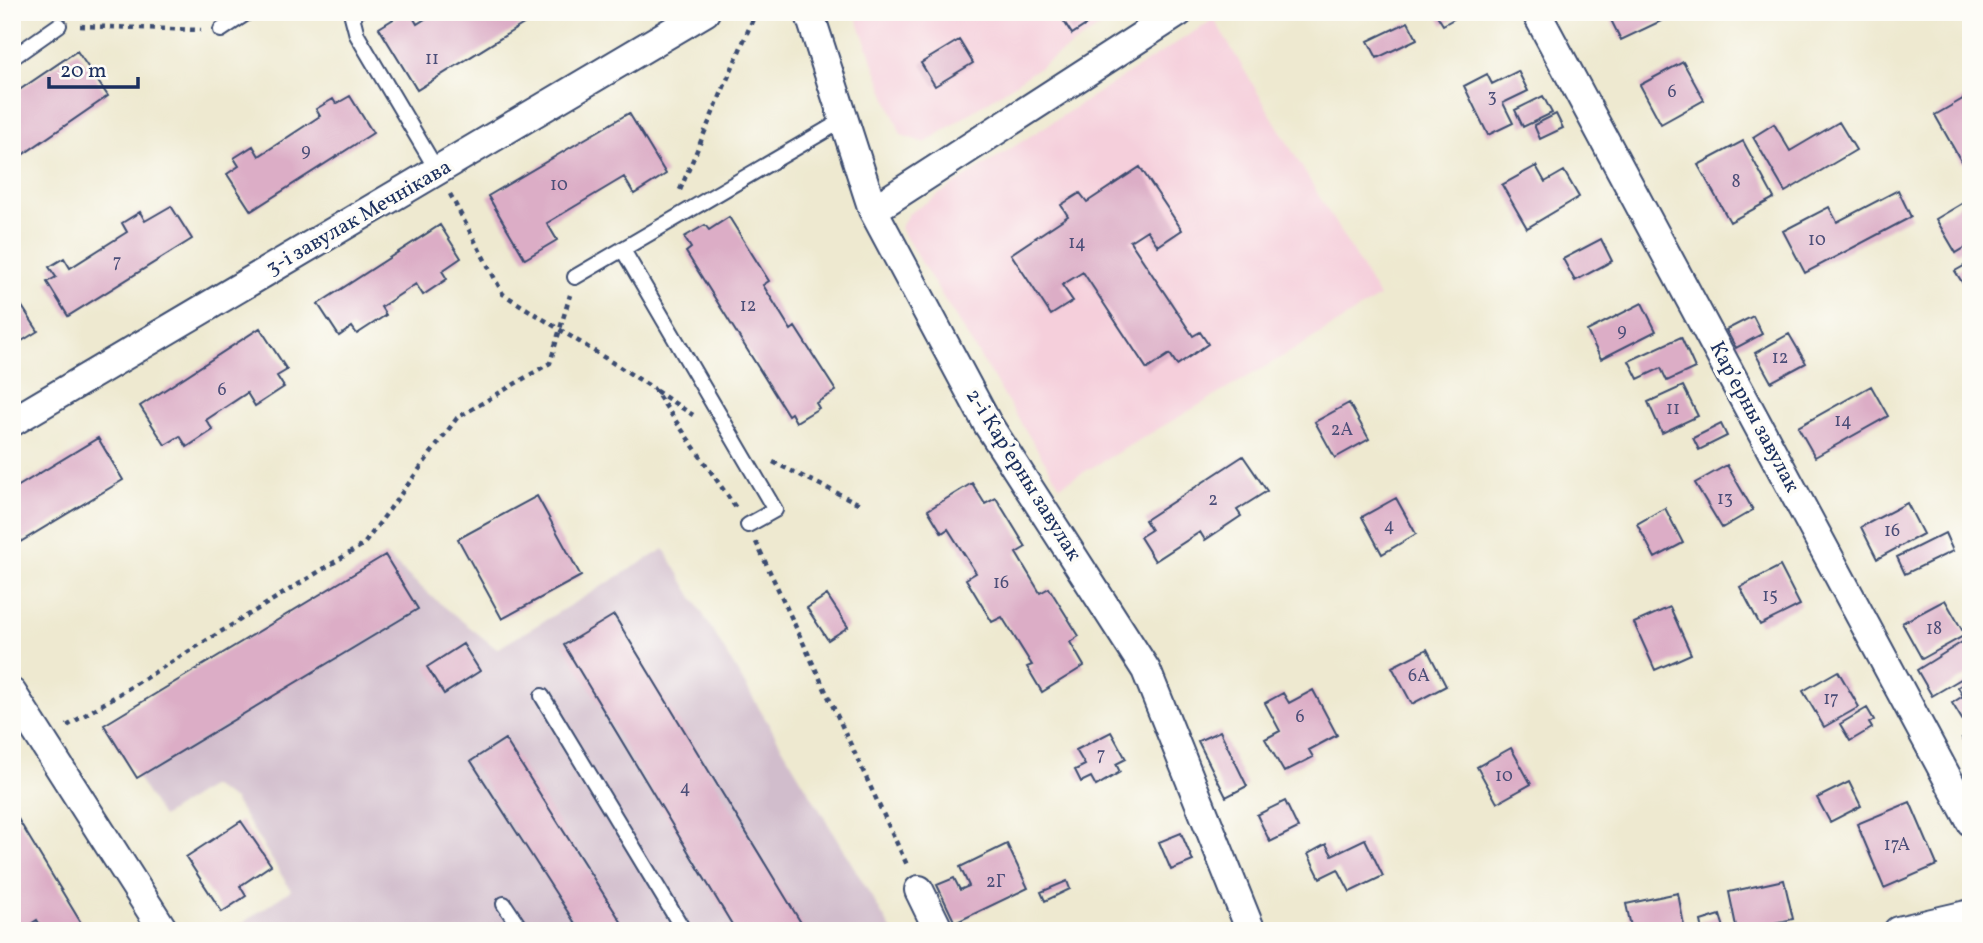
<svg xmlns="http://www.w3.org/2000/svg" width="1983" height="943" viewBox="0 0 1983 943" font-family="Vollkorn,serif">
  <rect width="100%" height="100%" fill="#fdfcf7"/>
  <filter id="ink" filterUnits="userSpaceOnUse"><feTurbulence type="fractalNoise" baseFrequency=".0143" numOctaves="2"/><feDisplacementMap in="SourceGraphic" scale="14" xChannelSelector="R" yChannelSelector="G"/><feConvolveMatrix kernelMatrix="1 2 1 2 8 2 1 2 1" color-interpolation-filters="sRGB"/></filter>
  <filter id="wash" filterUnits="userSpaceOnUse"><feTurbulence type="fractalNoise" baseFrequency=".00686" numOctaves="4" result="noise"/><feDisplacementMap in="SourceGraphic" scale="28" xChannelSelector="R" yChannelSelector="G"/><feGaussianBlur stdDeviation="1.57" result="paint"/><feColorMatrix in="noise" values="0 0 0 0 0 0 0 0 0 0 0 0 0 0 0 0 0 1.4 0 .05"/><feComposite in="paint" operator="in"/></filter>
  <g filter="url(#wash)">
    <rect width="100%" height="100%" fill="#eee9d0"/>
    <!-- built -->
    <path fill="#f5cfdb" d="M854,12H1123L925,143L901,135Z
      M1214,19L1379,297L1294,350L1060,486L900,228L908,214Z"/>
    <!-- industrial -->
    <path fill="#d1bdcc" d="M664,549L892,931H231L291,890L234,800L211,786L162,817L104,725L385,555L431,596L497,649Z"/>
    <g id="blocks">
      <!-- building -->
      <path fill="#dcadc6" d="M405,12H410L417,24L436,12H543L417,90L379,28Z
        M1058,12H1106L1072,34Z
        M1435,12H1466L1443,25Z
        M1607,12H1657L1661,21L1621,40Z
        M1408,22L1417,39L1377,58L1368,41Z
        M959,40L973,63L935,86L921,63Z
        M77,51L108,96L12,162V95Z
        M1683,62L1704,100L1661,124L1640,85Z
        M1518,71L1528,91L1503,103L1513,123L1488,135L1464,86L1487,74L1492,84Z
        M350,96L373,133L251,211L227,174L239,166L234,158L253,146L259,156L320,116L316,109L333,99L336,104Z
        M1543,96L1552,113L1523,127L1515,110Z
        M1968,96L1971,101V158L1962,163L1935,115Z
        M629,113L666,174L634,194L624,177L547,223L557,240L525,259L488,196Z
        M1556,114L1563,128L1540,139L1534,125Z
        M1839,122L1856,150L1785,192L1753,137L1774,124L1790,151Z
        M1743,141L1774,198L1730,222L1698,165Z
        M1536,166L1545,182L1564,171L1579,197L1527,228L1502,185Z
        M1140,167L1182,230L1158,246L1147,230L1130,241L1193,336L1200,332L1208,344L1177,365L1170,354L1147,369L1083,272L1062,285L1073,301L1051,315L1011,254L1068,216L1061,205L1080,193L1087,202Z
        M1898,190L1911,217L1805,273L1783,231L1829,207L1837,222Z
        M1968,200L1971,204V244L1956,253L1936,219Z
        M171,206L192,239L68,316L47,282L56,277L49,267L64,258L70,268L127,232L122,223L140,212L145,221Z
        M729,217L769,281L763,285L791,330L795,327L836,391L816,403L819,408L796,422L791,413L788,415L686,252L691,248L684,237L705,225L709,230Z
        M440,225L461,258L442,271L447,279L423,295L416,284L381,307L386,315L357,334L352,327L339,336L318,304Z
        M1601,239L1612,261L1575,281L1563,259Z
        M1971,262V296L1955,271Z
        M12,291L38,331L12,347Z
        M1642,303L1656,331L1601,359L1587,331Z
        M1753,316L1762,334L1736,348L1726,330Z
        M260,328L287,370L277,376L284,387L255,406L247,393L206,420L213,430L187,447L180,436L165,445L140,406Z
        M1789,334L1806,363L1771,382L1755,353Z
        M1681,337L1695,368L1667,381L1661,368L1638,379L1629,361Z
        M1683,386L1698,416L1662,433L1648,402Z
        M1871,386L1888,416L1815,457L1798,427Z
        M1349,403L1369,439L1335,458L1315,422Z
        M1721,424L1727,436L1699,450L1693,438Z
        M98,438L123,480L12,547V490Z
        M1243,456L1267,491L1237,510L1241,516L1205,540L1200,532L1155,561L1140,537L1151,530L1145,520Z
        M1727,465L1753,510L1722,528L1695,483Z
        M972,483L985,504L996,498L1026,547L1016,553L1040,593L1049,588L1079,636L1070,642L1084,666L1042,692L1027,667L1032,665L1002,617L992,622L966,579L976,573L948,529L942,533L928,510Z
        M537,496L581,576L502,619L458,539Z
        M1396,498L1416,534L1382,554L1362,517Z
        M1907,503L1923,534L1877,559L1861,527Z
        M1665,508L1683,543L1655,558L1637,524Z
        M1945,533L1953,551L1905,574L1897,557Z
        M385,555L418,609L137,778L104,725Z
        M1780,566L1800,605L1760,625L1740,587Z
        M827,595L848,627L828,640L807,608Z
        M1945,600L1965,635L1922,659L1902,623Z
        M1670,607L1691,654L1655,670L1634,623Z
        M614,615L806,931H736L564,645Z
        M1967,639L1971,645V673L1932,696L1917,670Z
        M463,644L480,671L444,694L427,667Z
        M1427,649L1446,686L1412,704L1392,667Z
        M1838,671L1859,707L1824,727L1803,691Z
        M1971,679V752L1962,738L1971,734L1952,703L1963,696L1958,687Z
        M1313,690L1337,735L1309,750L1313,757L1284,772L1265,739L1280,731L1265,703L1283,693L1289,703Z
        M1867,708L1874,720L1869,723L1872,728L1850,741L1840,724Z
        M1220,731L1247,786L1226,797L1198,741Z
        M1111,732L1126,759L1116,764L1120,772L1096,786L1091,777L1081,782L1075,770L1085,765L1076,750Z
        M505,739L627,931H580L471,761Z
        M1511,748L1531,784L1497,803L1477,767Z
        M1849,782L1861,806L1830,822L1817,798Z
        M1285,801L1298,828L1270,842L1257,815Z
        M1910,802L1937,865L1884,888L1857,824Z
        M12,809L86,931H44L37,920L20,931H12Z
        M241,821L271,865L240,886L246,896L222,912L186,857Z
        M1181,833L1193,861L1171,870L1159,842Z
        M1365,839L1383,876L1350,892L1338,869L1320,878L1308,854L1326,844L1332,855Z
        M1007,844L1028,888L955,923L937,885L954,878L960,890L969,886L960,867Z
        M1784,880L1793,919L1737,931L1729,892Z
        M1067,881L1070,889L1045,901L1041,892Z
        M1678,893L1685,931H1632L1626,904Z
        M1720,915L1725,931H1703L1701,921Z"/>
    </g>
  </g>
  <g filter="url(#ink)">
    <use href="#blocks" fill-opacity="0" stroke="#3b4b6f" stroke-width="2"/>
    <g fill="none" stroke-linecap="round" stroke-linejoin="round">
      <defs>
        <path id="lane" d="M357,12L352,16L357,35L438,172
          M221,30L248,12
          M12,58L59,25
          M623,250L775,510L748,525
          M575,277L845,119
          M542,696L684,931
          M12,729L27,716
          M504,904L522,931"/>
        <path id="street" d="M809,12L873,210L987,423L1146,670L1251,931
          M1536,12L1971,822
          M873,210L1179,12
          M12,422L705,12
          M12,693L164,931
          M919,890L939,931
          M1898,931L1971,914"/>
      </defs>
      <!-- lane casing -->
      <use href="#lane" stroke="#3b4b6f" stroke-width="18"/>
      <!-- street casing -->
      <use href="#street" stroke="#3b4b6f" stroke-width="32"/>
      <!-- path -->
      <path stroke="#3b4b6f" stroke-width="4.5" stroke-dasharray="5 5" stroke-linecap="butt" d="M80,26L201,30
        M680,190L756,12
        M450,194L503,294L653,388L736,508
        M656,391L693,415
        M773,462L862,505
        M756,542L908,867
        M67,726L364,544L457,418L550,363L570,295"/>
      <!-- lane -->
      <use href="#lane" stroke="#fff" stroke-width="14"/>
      <!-- street -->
      <use href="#street" stroke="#fff" stroke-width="28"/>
    </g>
  </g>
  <g text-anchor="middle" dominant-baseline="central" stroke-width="7" stroke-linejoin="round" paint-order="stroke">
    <!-- number labels -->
    <g font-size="18" fill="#4b4e78">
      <text x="432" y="59">11</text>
      <text x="1672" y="92">6</text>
      <text x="1492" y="97">3</text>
      <text x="306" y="151">9</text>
      <text x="1736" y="182">8</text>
      <text x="559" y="185">10</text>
      <text x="1817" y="240">10</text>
      <text x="1077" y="243">14</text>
      <text x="117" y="262">7</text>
      <text x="748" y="306">12</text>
      <text x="1622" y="331">9</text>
      <text x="1780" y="358">12</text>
      <text x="222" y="390">6</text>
      <text x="1673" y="409">11</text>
      <text x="1843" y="421">14</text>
      <text x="1342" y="430">2А</text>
      <text x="1725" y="499">13</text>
      <text x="1213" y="500">2</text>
      <text x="1389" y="526">4</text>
      <text x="1892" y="531">16</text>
      <text x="1001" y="583">16</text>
      <text x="1770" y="596">15</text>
      <text x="1934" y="629">18</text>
      <text x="1419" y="676">6А</text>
      <text x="1831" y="699">17</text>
      <text x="1300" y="717">6</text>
      <text x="1101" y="755">7</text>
      <text x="1504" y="776">10</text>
      <text x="685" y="788">4</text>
      <text x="1897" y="845">17А</text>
      <text x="996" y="882">2Г</text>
    </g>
    <!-- street labels -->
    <g font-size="21" fill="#1b2f5e" stroke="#fdfcf7">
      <text transform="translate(359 218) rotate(-30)">3-і завулак Мечнікава</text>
      <text transform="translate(1754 417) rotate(62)">Карʼерны завулак</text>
      <text transform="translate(1023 475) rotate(58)">2-і Карʼерны завулак</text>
    </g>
  </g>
  <!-- margin -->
  <rect width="1983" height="943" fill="none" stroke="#fdfcf7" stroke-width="42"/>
  <!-- scale -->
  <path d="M49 77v10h89v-10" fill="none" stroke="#1b2f5e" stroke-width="3.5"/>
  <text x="60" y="77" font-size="21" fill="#1b2f5e" stroke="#fdfcf7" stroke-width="5" paint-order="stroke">20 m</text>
</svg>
